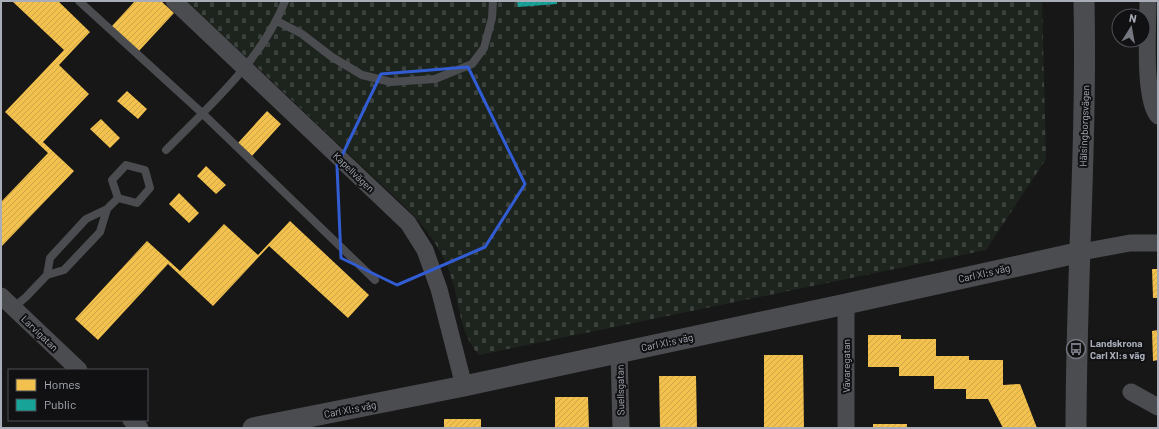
<svg xmlns="http://www.w3.org/2000/svg" width="1159" height="429" viewBox="0 0 1159 429" font-family="Barlow,sans-serif">
  <defs>
    <pattern id="cemetery-stones" width="16" height="16" patternUnits="userSpaceOnUse"><rect width="16" height="16" fill="#1d241e"/><path d="M2 7V4a2 2 0 0 1 4 0v3zM10 15v-3a2 2 0 0 1 4 0v3z" fill="#3b413d"/></pattern>
    <pattern id="homes-hatch" width="6" height="6" patternUnits="userSpaceOnUse"><rect width="6" height="6" fill="#f2c14e"/><path d="M-1 1l2-2M0 6l6-6M5 7l2-2" fill="none" stroke="#cca549"/></pattern>
    <pattern id="public-hatch" width="6" height="6" patternUnits="userSpaceOnUse"><rect width="6" height="6" fill="#17a398"/><path d="M-1 1l2-2M0 6l6-6M5 7l2-2" fill="none" stroke="#1e8780"/></pattern>
  </defs>
  <rect width="100%" height="100%" fill="#171717"/>
  <!-- cemetery -->
  <path fill="url(#cemetery-stones)" d="M187,1H1042L1046,159L986,250L479,355C460,334 460,305 452,280C443,249 424,225 401,203Z"/>
  <!-- homes -->
  <path fill="url(#homes-hatch)" d="M12,1H58L90,32L59,65L89,94L43,142L74,171L1,247V202L48,153L5,112L64,50Z
    M135,1H161L174,13L138,52L111,27Z
    M127,91L147,109L138,119L117,101Z
    M267,111L281,124L252,156L238,143Z
    M101,119L120,138L110,148L90,129Z
    M206,166L226,185L216,194L197,176Z
    M179,193L199,213L189,223L169,204Z
    M290,221L369,295L348,318L269,246L213,306L168,264L98,340L75,319L147,241L180,271L224,224L258,255Z
    M1152,269H1158V298H1153Z
    M1158,330V360L1153,361L1152,331Z
    M868,335H901V339H936V356H969V360H1003V385L1020,384L1037,428H1003L988,399H966V389H934V376H899V367H868Z
    M764,355H803L804,428H764Z
    M659,376H696L697,428H660Z
    M555,397H588L589,428H555Z
    M444,419H481V428H444Z
    M873,424H907V428H873Z"/>
  <!-- public -->
  <path fill="url(#public-hatch)" d="M517,1H557V4L518,7Z"/>
  <g fill="none" stroke-linecap="round" stroke-linejoin="round">
    <!-- service -->
    <path stroke="#4b4c50" stroke-width="8" d="M79,1L202,113L375,280
      M277,21L302,34L332,57L362,75L391,82L435,79L472,64L484,48L492,18L493,1
      M166,150C210,105 262,60 285,1
      M47,275L50,258L86,219L107,209
      M13,308L26,297L47,275L64,270L100,232L107,209L118,198L137,203L150,188L145,170L126,165L112,180L118,198"/>
    <!-- minor -->
    <path stroke="#4b4c50" stroke-width="17" d="M174,1L408,223L425,250L439,289L464,386
      M1148,1C1148,27 1143,99 1158,116
      M1081,252L1130,243H1158
      M1,296L79,370
      M619,352L621,428
      M1131,392L1158,407
      M131,420L140,428
      M846,428V304"/>
    <!-- tertiary -->
    <path stroke="#4b4c50" stroke-width="21" d="M253,428L464,386L846,304L1081,252
      M1076,428C1076,286 1087,144 1084,1"/>
  </g>
  <!-- marked area -->
  <path fill="none" stroke="#325cd3" stroke-width="3" stroke-linejoin="round" d="M468,67L525,184L485,247L397,285L341,258L337,166L381,74Z"/>
  <!-- icons -->
  <defs>
    <symbol id="bus-ring" viewBox="-11 -11 22 22"><circle r="9.5" fill="#111113" stroke="#757880" stroke-width="1.5"/><path d="M-5-6H5V4H4V6H2V4H-2V6H-4V4H-5ZM-3.5-4V0h7V-4ZM-3.5 1.2v1.5H-2V1.2ZM2 1.2v1.5H3.5V1.2Z" fill="#757880"/></symbol>
  </defs>
  <g fill-rule="evenodd">
    <use href="#bus-ring" x="1065" y="338" width="22" height="22"/>
  </g>
  <g text-anchor="middle" dominant-baseline="central" stroke-width="4" stroke-linejoin="round" paint-order="stroke">
    <!-- street labels -->
    <g font-size="10" fill="#a8adb8" stroke="#111113">
      <text transform="translate(1084 126) rotate(-88)">Hälsingborgsvägen</text>
      <text transform="translate(354 172) rotate(44)">Kapellvägen</text>
      <text transform="translate(984 273) rotate(-13)">Carl XI:s väg</text>
      <text transform="translate(40 333) rotate(44)">Larvigatan</text>
      <text transform="translate(667 342) rotate(-12)">Carl XI:s väg</text>
      <text transform="translate(846 366) rotate(-90)">Vävaregatan</text>
      <text transform="translate(620 390) rotate(-91)">Suellsgatan</text>
      <text transform="translate(350 409) rotate(-11)">Carl XI:s väg</text>
    </g>
    <!-- poi labels -->
    <g font-size="10" font-weight="bold" fill="#a8adb8" stroke="#111113" text-anchor="start">
      <text x="1090" y="343">Landskrona<tspan x="1090" dy="12">Carl XI:s väg</tspan></text>
    </g>
  </g>
  <!-- border -->
  <rect width="1159" height="429" fill="none" stroke="#a8adb8" stroke-width="4"/>
  <!-- legend -->
  <rect x="8" y="369" width="140" height="52" fill="#111113" stroke="#4d4f55"/>
  <rect x="16" y="379" width="20" height="12" fill="#f2c14e" stroke="#4d4f55"/>
  <text x="44" y="389" font-size="12" fill="#a8adb8">Homes</text>
  <rect x="16" y="399" width="20" height="12" fill="#17a398" stroke="#4d4f55"/>
  <text x="44" y="409" font-size="12" fill="#a8adb8">Public</text>
  <!-- north arrow -->
  <g transform="translate(1131 28) rotate(11)"><circle r="19" fill="#111113" stroke="#4d4f55"/>
  <path d="M0-3L7 15L0 10L-7 15Z" fill="#757880"/>
  <text y="-6" font-size="11" font-weight="bold" text-anchor="middle" fill="#a8adb8">N</text>
  </g>
</svg>
